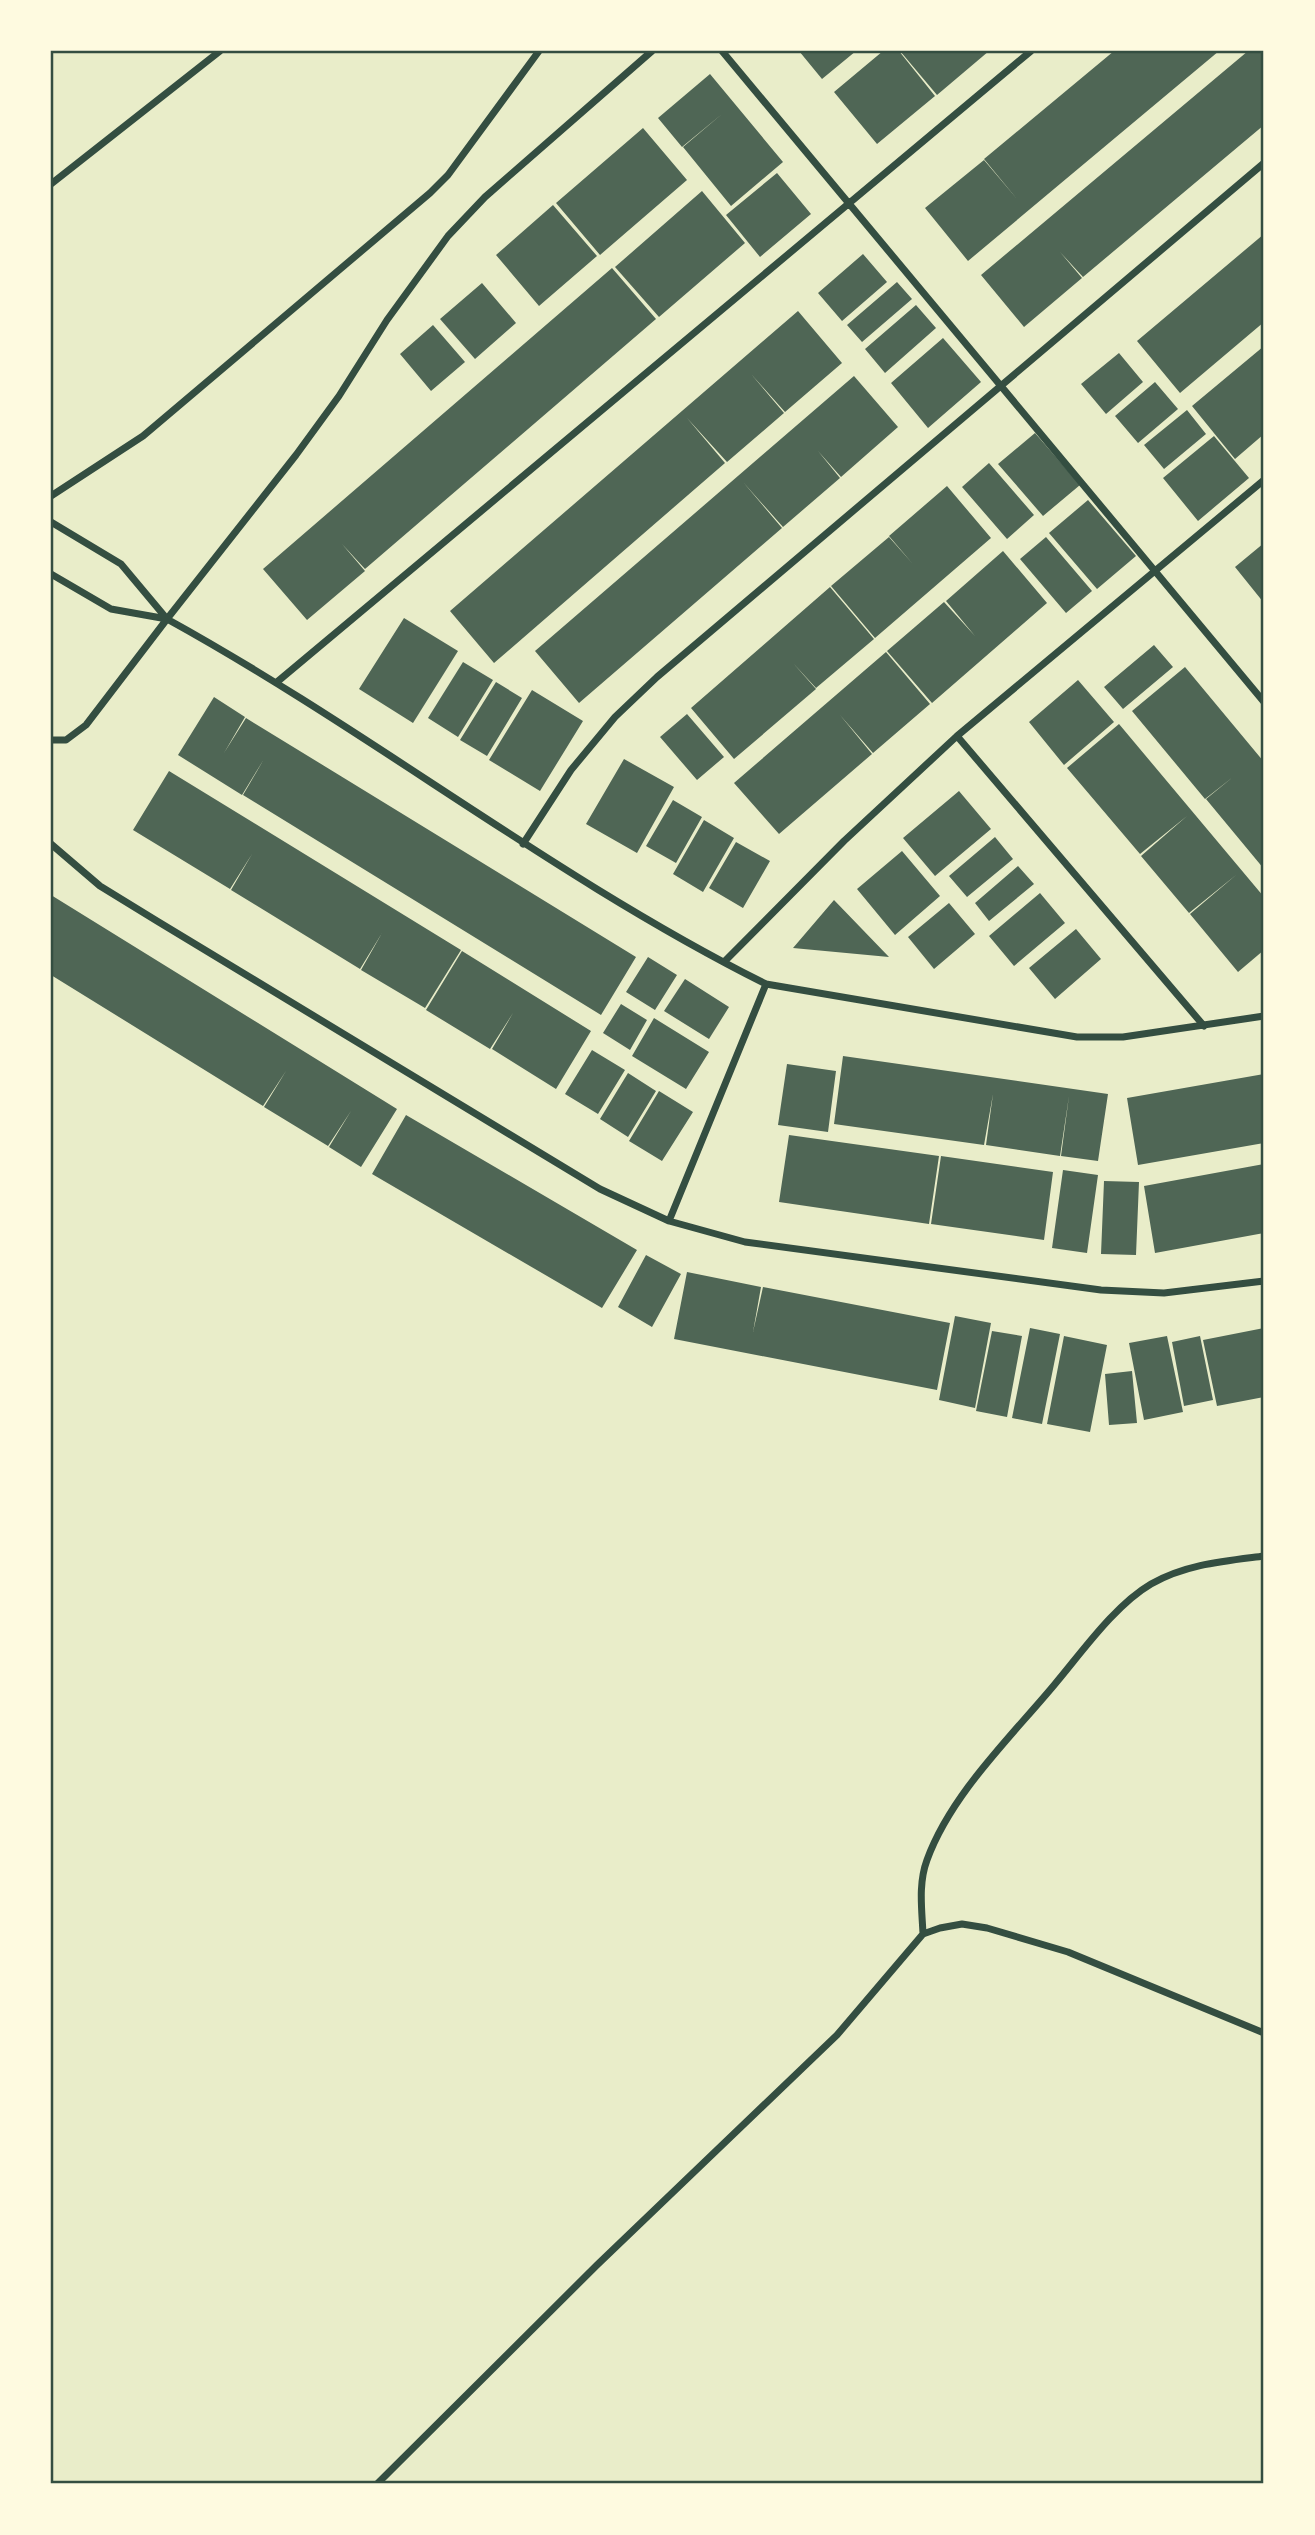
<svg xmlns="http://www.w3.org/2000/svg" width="1315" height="2535" viewBox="0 0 1315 2535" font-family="'Space Grotesk',sans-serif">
  <rect width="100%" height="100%" fill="#e9edc9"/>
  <!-- building -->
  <path fill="#4f6655" d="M799,51H856L822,79Z
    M883,51H899L935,96L877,144L834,92Z
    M900,51H989L937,95Z
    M1114,51H1219L968,261L925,208L984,160L1017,199L984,159Z
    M1248,51H1264V125L1083,277L1060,252L1082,278L1024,327L981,275Z
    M710,74L783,162L731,206L683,147L722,114L682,147L658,118Z
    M643,128L687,180L600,255L556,203Z
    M777,173L811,214L760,257L726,215Z
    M702,191L745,243L659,317L615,267Z
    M553,205L597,256L539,306L496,255Z
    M1264,234V322L1180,393L1137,341Z
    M863,254L887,282L842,321L818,293Z
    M612,268L656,319L365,569L342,544L365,571L307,620L263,569Z
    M897,282L912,299L862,342L847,325Z
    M482,283L516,323L475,359L440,319Z
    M916,305L936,328L885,373L865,349Z
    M798,311L842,363L785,412L751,374L784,413L727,462L687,418L725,463L494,663L450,611Z
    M433,325L465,362L431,391L400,354Z
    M943,338L981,382L928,428L891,383Z
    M1264,346V434L1235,459L1192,406Z
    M1119,353L1143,382L1106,414L1081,384Z
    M854,376L898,427L841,477L818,451L840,478L783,527L743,482L782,528L579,703L535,651Z
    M1155,382L1178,409L1138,443L1115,416Z
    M1187,410L1206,434L1164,469L1144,445Z
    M1035,433L1080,485L1043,516L998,464Z
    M1214,436L1249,478L1198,521L1163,478Z
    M989,463L1034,515L1007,539L962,487Z
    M947,486L991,538L875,638L831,586L889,537L912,563L889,536Z
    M1088,500L1136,556L1097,589L1049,533Z
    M1046,537L1092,591L1066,613L1020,559Z
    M1264,543V603L1235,567Z
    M1003,551L1047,603L932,703L887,651L944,602L975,636L946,601Z
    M830,587L874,639L816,688L793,663L816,689L734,759L691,708Z
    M404,618L458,651L413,723L359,689Z
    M1154,645L1173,667L1123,709L1104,687Z
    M886,652L930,704L873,753L840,715L872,754L779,834L734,783Z
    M463,662L493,680L458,737L428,718Z
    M1185,667L1264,762V869L1206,799L1233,777L1205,799L1132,711Z
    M1078,680L1114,722L1064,765L1029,722Z
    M496,682L522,698L487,756L460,740Z
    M532,690L583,721L540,791L489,760Z
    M214,697L245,717L224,753L246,718L636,957L601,1015L243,795L264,759L242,795L178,755Z
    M687,714L724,757L697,780L660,737Z
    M1119,724L1264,897V950L1238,972L1190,914L1236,875L1189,913L1141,856L1187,816L1140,854L1067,768Z
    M624,759L674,787L637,853L586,824Z
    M169,771L461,950L425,1008L361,970L382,933L360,969L231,890L252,854L230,889L133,830Z
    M959,791L991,829L935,876L903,838Z
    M673,800L702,817L676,863L646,846Z
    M704,820L734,838L703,892L673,874Z
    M995,837L1013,859L967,897L949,876Z
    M736,842L770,861L743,908L709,888Z
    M902,851L940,896L895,935L857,889Z
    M1018,866L1034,884L989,921L975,903Z
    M1040,893L1065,923L1014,966L989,936Z
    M51,895L397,1109L361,1167L329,1147L351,1111L328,1146L264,1107L286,1071L263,1106L51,975Z
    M834,900L889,957L793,948Z
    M949,903L975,934L934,969L908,937Z
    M1076,929L1101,959L1055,999L1029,968Z
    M462,951L591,1031L556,1089L492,1049L513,1013L490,1049L426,1010Z
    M648,957L677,975L655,1010L626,992Z
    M685,979L729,1007L709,1039L664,1011Z
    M621,1004L647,1020L630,1050L603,1033Z
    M654,1018L709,1052L686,1089L632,1056Z
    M592,1050L625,1070L598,1114L565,1094Z
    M843,1056L1108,1094L1098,1161L1061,1156L1069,1096L1060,1156L986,1145L993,1094L984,1145L834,1124Z
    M787,1064L836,1071L828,1132L778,1125Z
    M628,1073L656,1091L628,1137L600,1119Z
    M1264,1074V1143L1138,1165L1127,1098Z
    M659,1091L693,1112L662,1161L629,1141Z
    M406,1115L637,1250L602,1308L372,1174Z
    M789,1135L939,1156L929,1224L779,1202Z
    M941,1156L1053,1172L1044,1240L931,1224Z
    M1264,1164V1233L1155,1253L1144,1186Z
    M1063,1170L1098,1175L1087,1253L1052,1248Z
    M1104,1181L1139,1182L1136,1255L1101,1254Z
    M646,1255L681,1274L652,1327L618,1307Z
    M687,1272L761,1287L753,1332L763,1287L950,1323L937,1390L674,1339Z
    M955,1316L991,1323L975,1408L939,1400Z
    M1030,1328L1060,1334L1042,1424L1012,1418Z
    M1264,1328V1397L1217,1406L1203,1340Z
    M992,1331L1022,1336L1007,1417L976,1411Z
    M1064,1336L1107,1345L1090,1432L1047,1424Z
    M1167,1336L1183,1412L1144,1420L1129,1343Z
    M1200,1336L1213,1400L1184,1406L1172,1342Z
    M1132,1371L1137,1423L1109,1425L1105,1374Z"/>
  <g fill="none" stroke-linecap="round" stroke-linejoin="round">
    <!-- minor -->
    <path stroke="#344e41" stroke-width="7" d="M722,51L1264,702
      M51,184L220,51
      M51,496L143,436L430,193L448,175L539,51
      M51,522L121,564L167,619
      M51,574L111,609L167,619
      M167,619L296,455L339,396L387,320L448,236L485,197L652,51
      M277,682L1031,51
      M957,736L1204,1026
      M51,740H66L86,725L167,619C372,732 556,879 766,984L1077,1037H1123L1264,1016
      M51,844L100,886L157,921L600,1189L669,1221L745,1242L1101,1290L1164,1293L1264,1281
      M523,844L571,770L615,717L657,677L1264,163
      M724,962L844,841L957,736L1264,480
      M669,1221L766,984
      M923,1934C922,1910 918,1884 927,1860C951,1794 1011,1737 1055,1684C1082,1652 1115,1605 1151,1584C1186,1564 1225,1561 1264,1556
      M377,2484L597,2265L837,2035L923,1934L940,1928L962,1924L987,1928L1068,1952L1264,2033"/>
  </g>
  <!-- border -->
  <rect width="1315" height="2535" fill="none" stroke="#fefae0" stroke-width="105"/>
  <rect x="52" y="52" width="1210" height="2430" fill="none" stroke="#344e41" stroke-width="2.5"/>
</svg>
